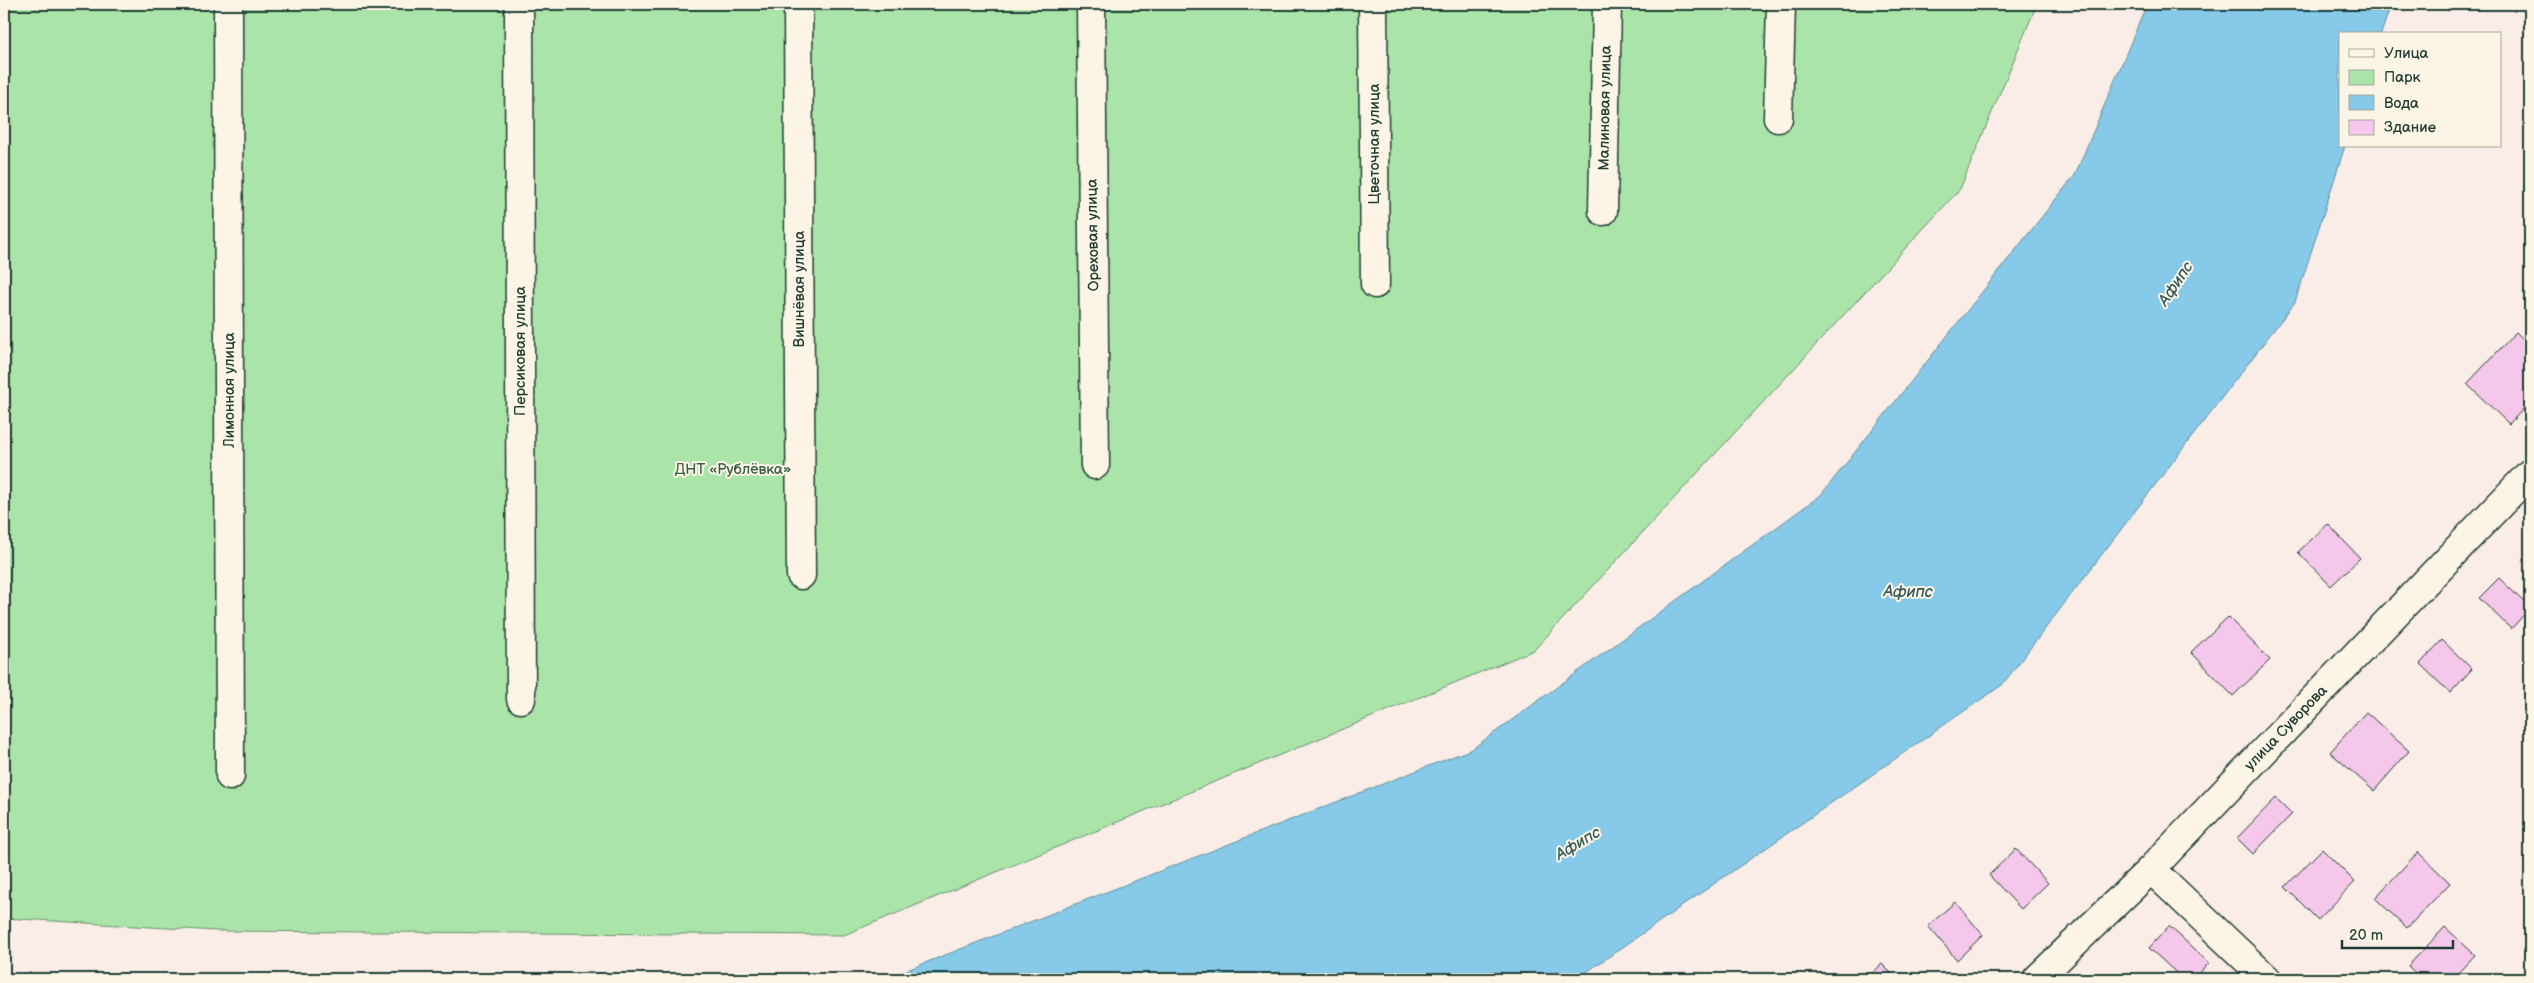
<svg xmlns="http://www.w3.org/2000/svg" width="2534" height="983" viewBox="0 0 2534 983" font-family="'Balsamiq Sans',sans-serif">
  <rect width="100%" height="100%" fill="#faece6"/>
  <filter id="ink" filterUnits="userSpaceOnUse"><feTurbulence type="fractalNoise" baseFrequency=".02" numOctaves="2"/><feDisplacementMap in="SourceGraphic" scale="10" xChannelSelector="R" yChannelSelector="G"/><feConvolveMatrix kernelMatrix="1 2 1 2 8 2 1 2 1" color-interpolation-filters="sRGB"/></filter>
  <g filter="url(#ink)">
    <!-- green -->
    <path fill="#abe4a8" stroke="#65906e" d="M4,4H2037L1960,189L1534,650L844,935L216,931L4,918Z"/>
    <!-- water -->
    <path fill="#87c9e8" stroke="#5d91a0" d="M2147,4H2391L2381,34H2340V146H2345L2295,302L2002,685L1588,971L1570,979H884L1472,749L1821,495L2075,175Z"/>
    <!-- building -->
    <path fill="#f4c7eb" stroke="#1f3d34" d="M2516,332L2530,346V402L2509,424L2467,384Z
      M2328,524L2360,558L2331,586L2298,552Z
      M2499,578L2530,608L2511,629L2479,598Z
      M2228,617L2270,660L2233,696L2191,652Z
      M2442,640L2472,669L2450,693L2420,664Z
      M2366,712L2409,751L2374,791L2330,752Z
      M2276,798L2292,814L2253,854L2237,838Z
      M2016,849L2048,883L2021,909L1989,875Z
      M2322,849L2355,882L2318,920L2285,887Z
      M2418,852L2450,883L2407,928L2375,898Z
      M1955,902L1983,935L1957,960L1928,926Z
      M2169,926L2209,963L2194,979H2183L2149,948Z
      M2445,927L2475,955L2452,979H2422L2408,966Z
      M1882,964L1897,979H1866Z"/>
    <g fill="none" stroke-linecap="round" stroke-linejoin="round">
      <defs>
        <path id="minor" d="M228,4L230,776
          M519,4L521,699
          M798,4L801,575
          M1091,4L1095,465
          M1373,4L1375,284
          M1778,118L1781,4
          M1603,211L1607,4
          M2151,869L2267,979
          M2037,979L2151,869L2530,473"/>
      </defs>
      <!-- minor casing -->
      <use href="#minor" stroke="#1f3d34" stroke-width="31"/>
      <!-- minor -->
      <use href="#minor" stroke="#fcf5e5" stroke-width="28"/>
    </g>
  </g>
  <g text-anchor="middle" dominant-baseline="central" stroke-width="4" stroke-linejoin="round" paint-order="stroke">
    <!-- street labels -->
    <g font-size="15" fill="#1f3d34" stroke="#fcf5e5">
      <text transform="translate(1605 108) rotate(-89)">Малиновая улица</text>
      <text transform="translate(1374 144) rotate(-90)">Цветочная улица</text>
      <text transform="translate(1093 235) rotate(-91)">Ореховая улица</text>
      <text transform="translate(799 289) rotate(-90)">Вишнёвая улица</text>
      <text transform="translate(520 351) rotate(-90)">Персиковая улица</text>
      <text transform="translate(229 390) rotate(-90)">Лимонная улица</text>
      <text transform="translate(2286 728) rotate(-46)">улица Суворова</text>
    </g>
    <!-- park labels -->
    <g font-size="15" fill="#3b5e4b" stroke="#fcf5e5">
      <text x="733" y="469">ДНТ «Рублёвка»</text>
    </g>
    <!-- water labels -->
    <g font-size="16" font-style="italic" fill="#345958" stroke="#fcf5e5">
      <text transform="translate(2176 284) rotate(-56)">Афипс</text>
      <text x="1908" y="592">Афипс</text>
      <text transform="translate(1578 844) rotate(-31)">Афипс</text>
    </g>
  </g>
  <!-- margin -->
  <rect width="2534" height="983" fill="none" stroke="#fcf5e5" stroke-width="20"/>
  <rect x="10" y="10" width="2514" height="963" fill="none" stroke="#1f3d34" stroke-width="2" filter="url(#ink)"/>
  <!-- legend -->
  <rect x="2339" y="32" width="162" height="115" fill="#fcf5e5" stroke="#a4ab9e"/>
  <rect x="2349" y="49" width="25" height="8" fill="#fcf5e5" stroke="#a4ab9e"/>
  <text x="2384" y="58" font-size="15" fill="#1f3d34">Улица</text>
  <rect x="2349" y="70" width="25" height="15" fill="#abe4a8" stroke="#a4ab9e"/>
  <text x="2384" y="82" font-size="15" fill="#1f3d34">Парк</text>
  <rect x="2349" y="95" width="25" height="15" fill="#87c9e8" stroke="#a4ab9e"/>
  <text x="2384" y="108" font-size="15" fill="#1f3d34">Вода</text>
  <rect x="2349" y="120" width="25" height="15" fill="#f4c7eb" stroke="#a4ab9e"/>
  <text x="2384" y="132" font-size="15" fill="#1f3d34">Здание</text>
  <!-- scale -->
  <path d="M2342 940v8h111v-8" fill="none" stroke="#1f3d34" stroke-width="2.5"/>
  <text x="2349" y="940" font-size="15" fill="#1f3d34" stroke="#fcf5e5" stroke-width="4" paint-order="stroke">20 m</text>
</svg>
